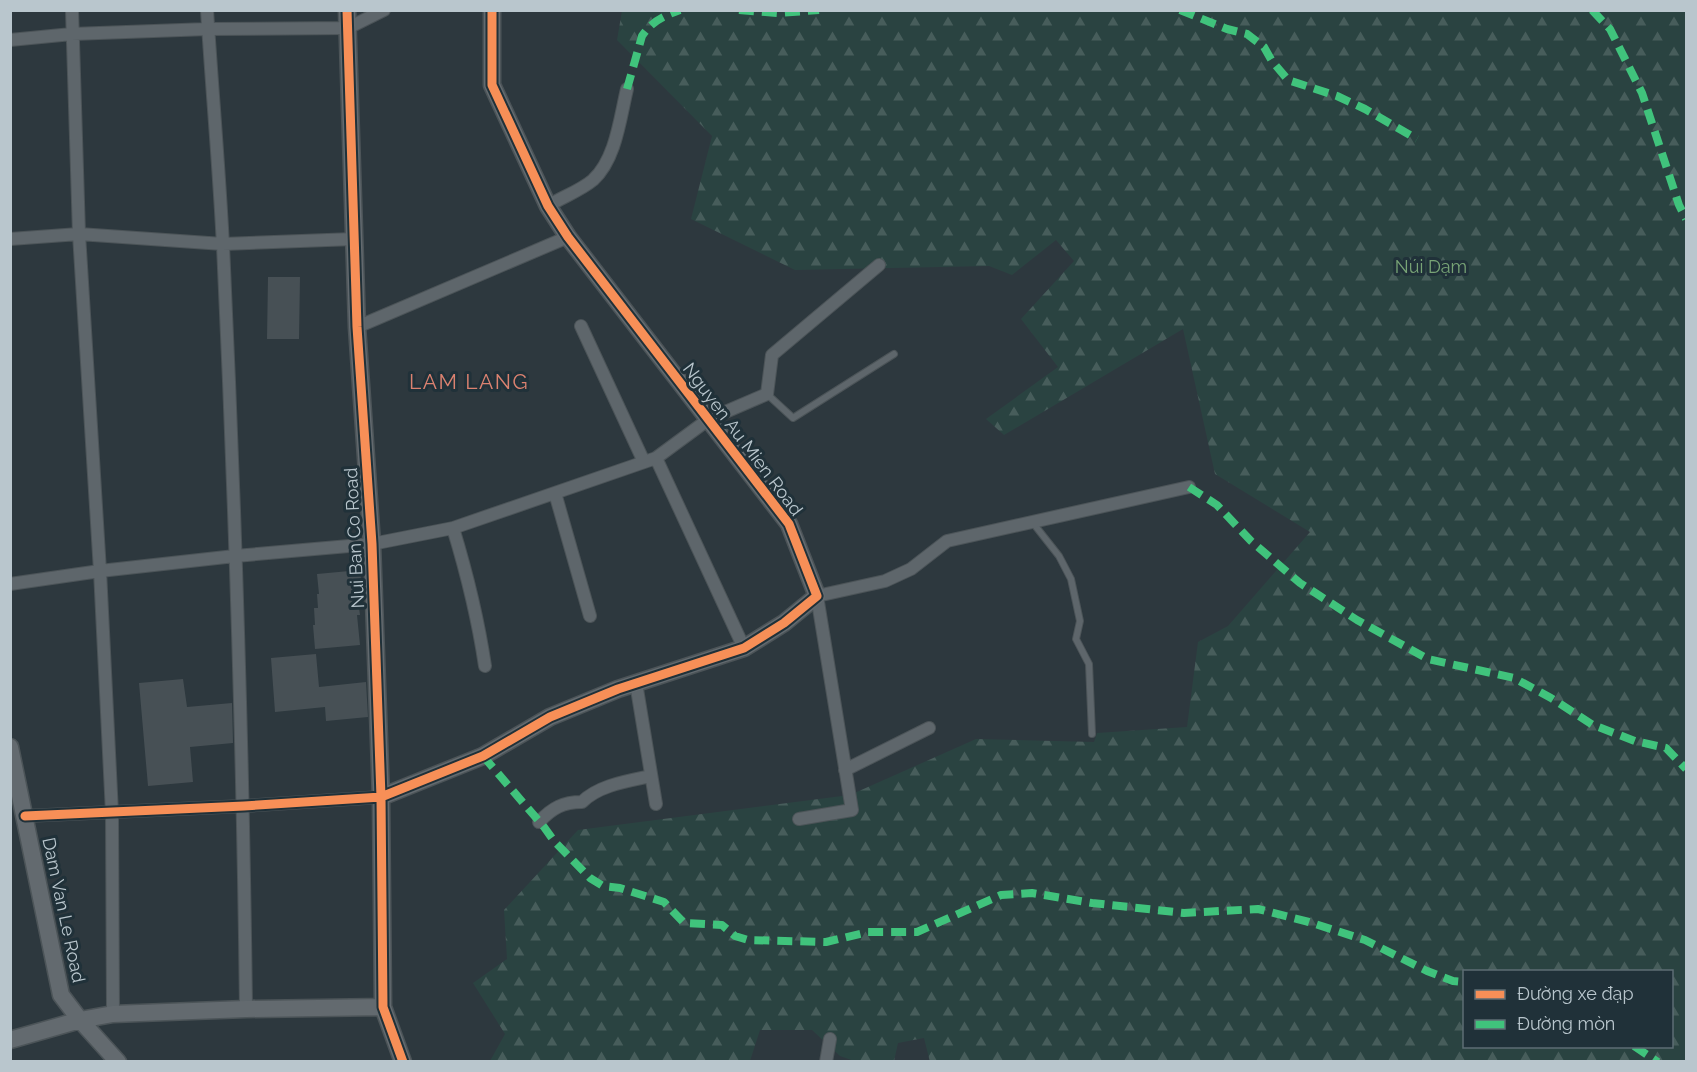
<svg xmlns="http://www.w3.org/2000/svg" width="1697" height="1072" viewBox="0 0 1697 1072" font-family="Raleway,sans-serif">
  <defs>
    <pattern id="forest-firs" width="22" height="20" patternUnits="userSpaceOnUse" patternTransform="scale(1.5)"><rect width="22" height="20" fill="#2a4341"/><path d="M5 1l3.5 6h-7zM16 11l3.5 6h-7z" fill="#475d5b"/></pattern>
  </defs>
  <rect width="100%" height="100%" fill="#2d383e"/>
  <!-- forest -->
  <path fill="url(#forest-firs)" fill-rule="evenodd" d="M622,11H1686V1061L930,1062L924,1038L898,1043L894,1061L857,1062L840,1056L812,1030H760L750,1061H490L505,1034L473,983L507,959L504,910L578,830L850,795L976,739L1094,742L1097,733L1187,727L1198,642L1228,626L1310,532L1215,474L1183,329L1004,435L986,419L1058,367L1021,319L1074,261L1056,240L1012,275L989,266L795,270L691,219L712,136L617,40ZM1464,972H1672V1046H1464Z"/>
  <!-- building -->
  <path fill="#475055" d="M268,277H300L299,339H267Z
    M360,570L363,600L358,601L360,615H357L360,645L315,649L313,625H315L314,608H318L317,594H319L317,574Z
    M316,654L319,687L366,682L368,717L326,721L325,707L275,712L271,658Z
    M183,679L187,707L232,703L233,743L190,747L193,782L148,786L139,683Z"/>
  <g fill="none" stroke-linecap="round" stroke-linejoin="round">
    <defs>
      <path id="lane" d="M767,394L793,418L894,354
        M1033,523L1059,556L1071,579L1080,621L1076,639L1089,664L1092,734"/>
      <path id="street" d="M72,10L79,234L100,571L112,813L113,1014
        M207,10C212,89 219,167 223,246C235,500 243,754 246,1009
        M10,40L72,34L208,29L348,28L384,10
        M548,206C562,197 580,191 593,180C616,159 620,118 627,89
        M10,239L79,234L223,244L354,239
        M581,326L644,462
        M357,327L568,237
        M656,458L744,648
        M555,493L590,616
        M453,528C467,574 478,619 485,666
        M10,584L100,571L235,556L372,544L453,528L656,458L709,419L767,394L772,355L879,265
        M636,683L656,804
        M845,770L929,728
        M25,816L244,806L381,797
        M799,819L852,810L817,596L885,581L911,569L947,541L1189,487
        M539,822C552,808 563,802 582,802C599,785 628,781 651,776
        M826,1062L830,1039"/>
      <path id="secondary" d="M347,10L357,327L372,544L381,797L383,1007L403,1062
        M10,747L61,995L80,1020L118,1062
        M381,797L483,756L550,717L618,689L744,648L784,623L817,596L789,524L568,237L548,206L492,85V10
        M10,1040L80,1020L113,1014L246,1009L383,1007"/>
    </defs>
    <!-- lane casing -->
    <use href="#lane" stroke="#4c5458" stroke-width="8"/>
    <!-- street casing -->
    <use href="#street" stroke="#4c5458" stroke-width="14"/>
    <!-- secondary casing -->
    <use href="#secondary" stroke="#4c5458" stroke-width="19"/>
    <!-- lane -->
    <use href="#lane" stroke="#5e666b" stroke-width="6"/>
    <!-- street -->
    <use href="#street" stroke="#5e666b" stroke-width="12"/>
    <!-- secondary -->
    <use href="#secondary" stroke="#636a6f" stroke-width="16"/>
    <!-- quiet -->
    <path stroke="#40c37c" stroke-width="8" stroke-dasharray="15 8" stroke-linecap="butt" d="M739,10L778,13L819,10
      M1180,10L1227,29L1247,34L1264,47L1272,61L1288,80L1337,96L1365,109L1417,139
      M1592,10L1610,29L1642,93L1679,205L1686,219
      M627,89L642,36C652,21 664,16 680,10
      M1189,487L1217,505L1251,541L1300,583L1357,620L1428,659L1514,678L1551,698L1593,725L1635,741L1666,748L1686,769
      M483,756L544,827L554,841L590,878L603,886L620,888L664,902L684,923L722,925L735,936L748,940L826,942L868,932H917L1001,895L1032,893L1092,903L1184,913L1258,909L1309,922L1365,940L1427,971L1453,981L1464,982
      M1634,1046L1658,1062"/>
    <defs>
      <path id="cycleway" d="M347,10L357,327L372,544L381,797L383,1007L403,1062
        M25,816L244,806L381,797L483,756L550,717L618,689L744,648L784,623L817,596L789,524L568,237L548,206L492,85V10"/>
    </defs>
    <!-- cycleway casing -->
    <use href="#cycleway" stroke="#203139" stroke-width="13"/>
    <!-- cycleway -->
    <use href="#cycleway" stroke="#f78f57" stroke-width="9"/>
  </g>
  <g text-anchor="middle" dominant-baseline="central" stroke-width="6" stroke-linejoin="round" paint-order="stroke">
    <!-- park labels -->
    <g font-size="18" fill="#78a476" stroke="#203139">
      <text x="1431" y="266">Núi Dạm</text>
    </g>
    <!-- street labels -->
    <g font-size="18" fill="#b9c6cd" stroke="#203139">
      <text transform="translate(743 439) rotate(53)">Nguyen Au Mien Road</text>
      <text transform="translate(354 538) rotate(-93)">Nui Ban Co Road</text>
      <text transform="translate(64 910) rotate(78)">Dam Van Le Road</text>
    </g>
    <!-- quarter labels -->
    <g font-size="21" letter-spacing="1.5" fill="#db8270" stroke="#203139">
      <text x="469" y="381">LAM LANG</text>
    </g>
  </g>
  <!-- border -->
  <rect width="1697" height="1072" fill="none" stroke="#b9c6cd" stroke-width="24"/>
  <!-- legend -->
  <rect x="1463" y="970" width="210" height="78" fill="#203139" stroke="#5d6d74" stroke-width="1.5"/>
  <rect x="1475" y="990" width="30" height="9" fill="#f78f57" stroke="#5d6d74" stroke-width="1.5"/>
  <text x="1517" y="1000" font-size="18" fill="#b9c6cd">Đường xe đạp</text>
  <rect x="1475" y="1020" width="30" height="9" fill="#40c37c" stroke="#5d6d74" stroke-width="1.5"/>
  <text x="1517" y="1030" font-size="18" fill="#b9c6cd">Đường mòn</text>
</svg>
